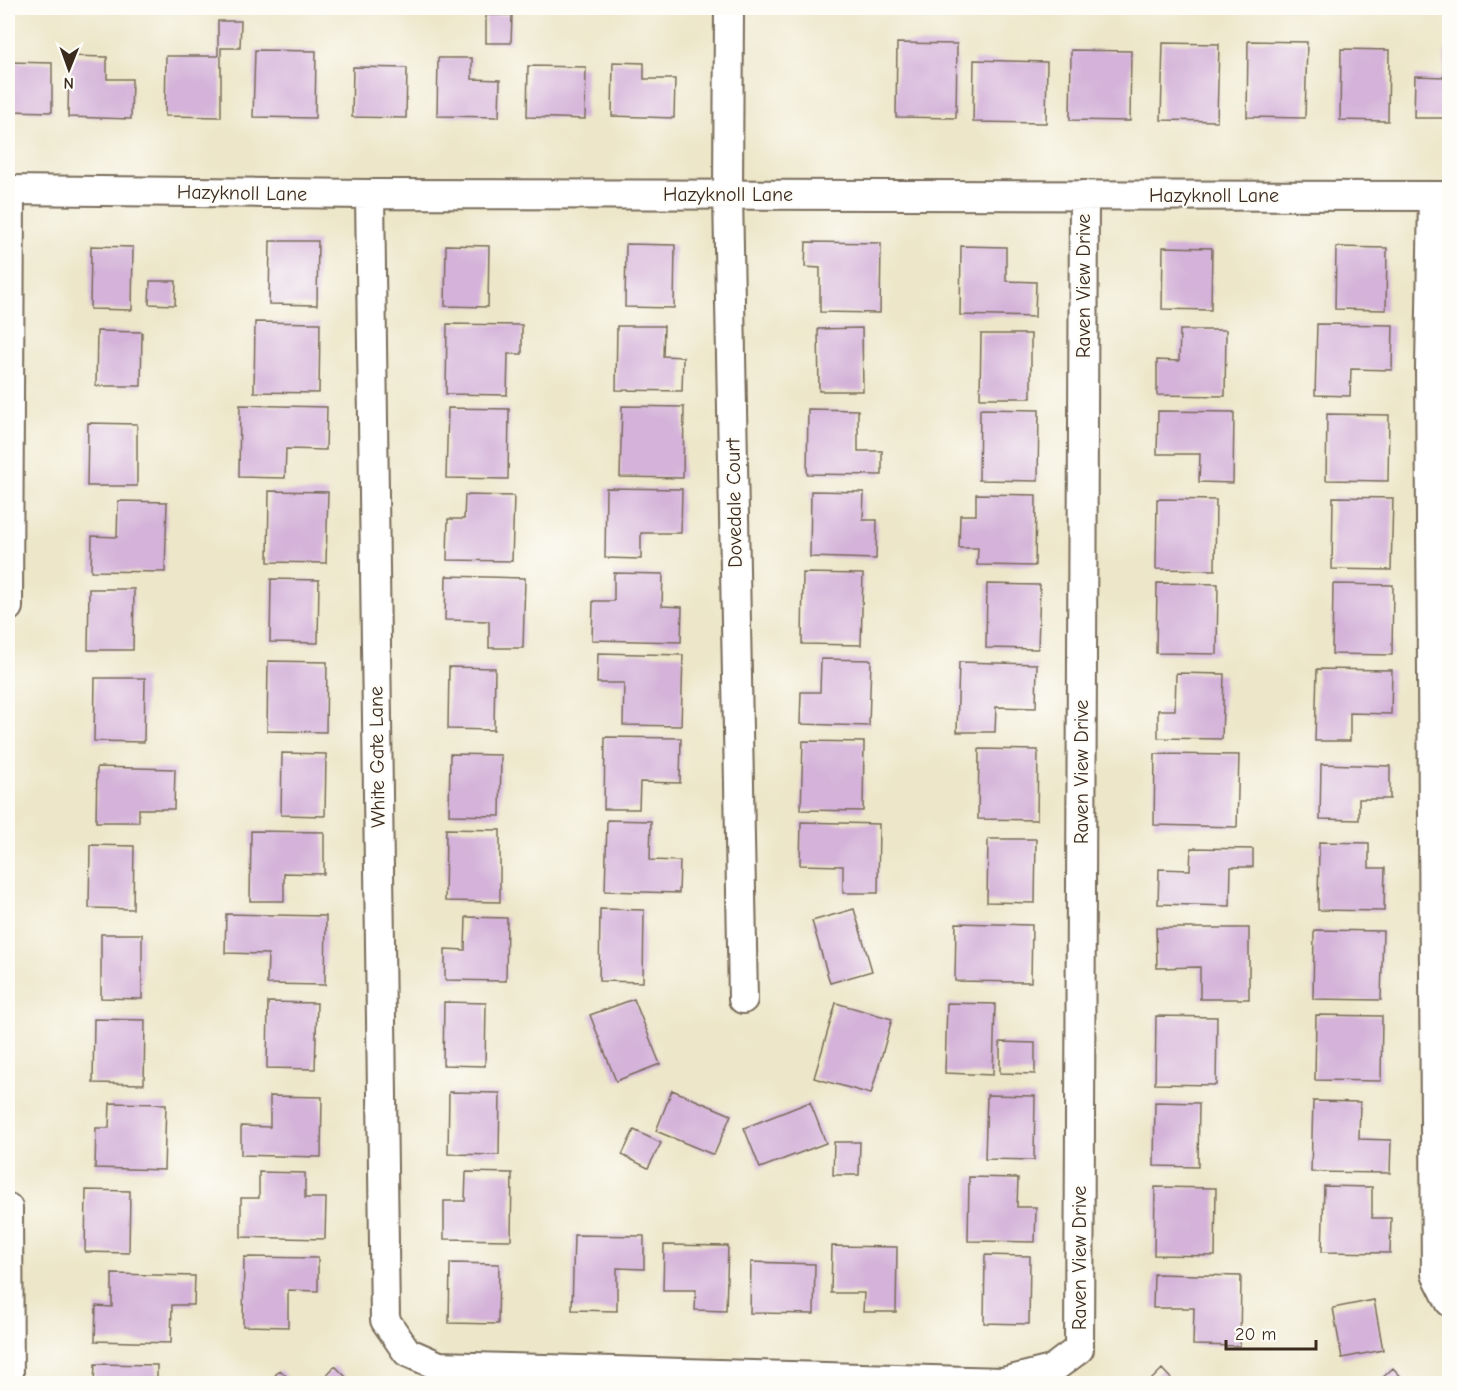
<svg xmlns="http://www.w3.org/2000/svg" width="1457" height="1391" viewBox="0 0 1457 1391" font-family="'Comic Neue',sans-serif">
  <rect width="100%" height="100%" fill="#fdfcf7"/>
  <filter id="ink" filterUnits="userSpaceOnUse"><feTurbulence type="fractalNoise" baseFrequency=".0167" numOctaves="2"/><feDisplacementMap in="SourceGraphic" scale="12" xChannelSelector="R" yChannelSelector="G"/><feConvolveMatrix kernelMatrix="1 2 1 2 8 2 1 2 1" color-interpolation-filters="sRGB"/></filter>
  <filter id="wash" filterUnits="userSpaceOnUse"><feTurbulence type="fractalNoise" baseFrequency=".008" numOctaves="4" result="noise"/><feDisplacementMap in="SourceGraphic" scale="24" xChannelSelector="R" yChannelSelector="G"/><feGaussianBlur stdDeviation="1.35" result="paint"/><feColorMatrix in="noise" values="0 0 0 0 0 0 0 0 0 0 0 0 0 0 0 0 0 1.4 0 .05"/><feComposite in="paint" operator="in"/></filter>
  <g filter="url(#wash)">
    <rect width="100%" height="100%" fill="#ede6c9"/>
    <g id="blocks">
      <!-- building -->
      <path fill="#d4b2d9" d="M486,15H512L511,43H486Z
        M218,21H241L240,48H221V117L165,116L166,56H218Z
        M1248,41L1307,42L1305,118L1247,117Z
        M897,43L957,44L956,118L896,117Z
        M1163,43L1219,44L1217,121L1161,120Z
        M1341,49L1389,50L1388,121L1340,120Z
        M255,50L316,51L315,118L253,117Z
        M1071,50L1131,51L1130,121L1070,120Z
        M1445,51H1450V118H1414L1415,76L1444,77Z
        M69,56L107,57V79H132L131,119L68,117Z
        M438,58H472V79L500,80L499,117L437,116Z
        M974,60L1047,62L1046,123L973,122Z
        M8,62L52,63V112L8,111Z
        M613,62L644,63V79H675L674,118L612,116Z
        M528,66L586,67L585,119L527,117Z
        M353,67L407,68L406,118L352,117Z
        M270,241H318L317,305L269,304Z
        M806,242L881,243L880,313L820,312V268L805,267Z
        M626,244L675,245L674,308L625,307Z
        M446,245L489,246L488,307L445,306Z
        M91,246L133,247L132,310L90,309Z
        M961,246L1006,247V281L1036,282L1035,317L960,315Z
        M1163,247L1212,248L1211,310L1162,309Z
        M1336,247L1387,248L1386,310L1335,309Z
        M150,281H176L175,305L149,304Z
        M255,322L320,323L319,393L254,392Z
        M447,324L522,325V354H508L507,395L446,394Z
        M1317,324L1393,325L1392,370L1351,369L1350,396L1315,395Z
        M617,326H664L663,356L683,357L682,391L616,390Z
        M862,328L863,391H819L818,329Z
        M1180,330H1226L1225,396L1157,395V360L1179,361Z
        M97,331L142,332L141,386H96Z
        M981,334H1031V398H980Z
        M240,405L327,407L326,450L286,449L285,478L239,477Z
        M622,406L684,407L683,478L620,477Z
        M448,408L509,409L508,479L446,478Z
        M808,409L858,410V451H882V475L807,474Z
        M980,409L1039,410L1038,481L979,480Z
        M1158,411L1234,412L1233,483L1199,482L1200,454H1157Z
        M1327,414L1389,415L1388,481L1326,480Z
        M88,423L137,424V486H87Z
        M606,488L682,489L681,533H641V559L605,558Z
        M269,491L328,492L326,563L268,562Z
        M811,491L864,492L863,520H877L876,559L810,557Z
        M976,494L1036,495L1035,566L977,565L978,548H959L960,515H976Z
        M465,495L514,496L512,561L447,560L448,519H464Z
        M1333,497L1393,498L1391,570L1332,569Z
        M1157,499L1216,500L1215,570L1156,569Z
        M118,501L167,502L165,572L91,571L92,536L117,537Z
        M614,573L663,574L662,606L682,607L681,642L592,640L593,601H614Z
        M803,573L863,574L861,645L802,644Z
        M446,576L525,578L523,648H489V621L445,620Z
        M271,579L319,580L318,643L270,642Z
        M1157,583L1218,584L1217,654L1156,653Z
        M987,584L1040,585L1038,649L986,648Z
        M1333,584L1393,585L1392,655L1332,654Z
        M89,589H134L133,650H88Z
        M598,653L683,655L681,726L623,725L624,683H597Z
        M821,659L871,660L869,726L800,724L801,692H820Z
        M268,661L327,662L326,732L267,731Z
        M959,662L1037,664L1036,708L996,707L995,732H957Z
        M449,667L495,668L494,730L448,729Z
        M1317,669L1392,670L1391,714L1350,713V741H1315Z
        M1176,673L1224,674L1222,739L1158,738V710H1175Z
        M95,678H145L144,742L94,741Z
        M605,737L681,738L680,783L640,782L639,809H604Z
        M803,741L864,742L863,811L801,810Z
        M979,749L1038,750L1037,820L978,819Z
        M282,753L326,754L325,816L281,815Z
        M450,754L501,755L500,816L449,815Z
        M1155,754L1239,755L1237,827L1154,825Z
        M1321,764L1390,766V799H1359V820L1320,819Z
        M97,767L175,769L174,809H139V822H96Z
        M607,820L651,821L650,860L680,861L679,893L605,891Z
        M801,822L879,824L878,893H843V866L800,865Z
        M446,829L500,830V902L445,901Z
        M251,831L324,832V874L284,873V901H250Z
        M988,839H1036L1035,903L987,902Z
        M1319,842L1369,843V868H1385L1384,911L1318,910Z
        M90,845L134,846L133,909L89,908Z
        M1191,848L1253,849V867H1231L1230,906L1158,904L1159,869L1190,870Z
        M600,909L644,910L643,982L599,981Z
        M854,909L872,971L830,983L812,921Z
        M226,914L326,916L325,985L267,984L268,954L225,953Z
        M466,917L507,918L506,981L445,980V949L465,950Z
        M956,923L1032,925L1031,982L955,981Z
        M1156,928H1249V999H1200V967L1157,968Z
        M1314,930L1383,931L1381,1000L1313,999Z
        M101,934H142V999L101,998Z
        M634,999L660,1064L616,1081L590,1015Z
        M268,1002L317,1003L315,1069L267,1068Z
        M444,1002L486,1003L485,1066L443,1065Z
        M836,1003L892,1019L871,1094L814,1078Z
        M947,1003L995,1004L993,1075L945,1073Z
        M1316,1015L1382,1016L1381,1081L1315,1080Z
        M1156,1016L1217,1017L1216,1085L1155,1084Z
        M94,1019L145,1020L144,1084L93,1083Z
        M1000,1042L1035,1043V1074L1000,1073Z
        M672,1090L731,1115L714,1155L656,1131Z
        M449,1092L500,1093L499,1155L448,1154Z
        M987,1095L1035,1096L1034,1160L985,1159Z
        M270,1096L322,1097L321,1157L241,1155V1126L270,1127Z
        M1313,1101L1360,1102L1359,1139L1391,1140L1390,1173L1311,1172Z
        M810,1102L826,1143L760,1168L744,1128Z
        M1155,1102L1199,1103L1198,1167L1154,1166Z
        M110,1103L166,1104L164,1170L95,1168L96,1128H109Z
        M634,1130L661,1143L648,1168L622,1155Z
        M834,1142H860L859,1175H833Z
        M259,1172L305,1173V1198H326L325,1239L241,1237V1198H259Z
        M466,1172L512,1173L511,1240L444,1239V1201H465Z
        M969,1177L1018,1178L1017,1207H1036L1035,1242L968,1241Z
        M1324,1186L1372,1187V1218H1391L1390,1253L1322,1252Z
        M1155,1187L1216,1188L1215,1256L1154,1255Z
        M86,1190L130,1191L129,1253L85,1252Z
        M574,1235L644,1236V1269L617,1268V1311L572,1310Z
        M664,1245L728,1246L726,1311L695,1310L696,1290H663Z
        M832,1246L897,1247L896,1312H863L864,1293H831Z
        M985,1255L1030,1256L1029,1324L984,1323Z
        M244,1257L318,1258V1291L288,1290V1327L243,1326Z
        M751,1262L815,1264L814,1314L750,1313Z
        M450,1263L499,1264L498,1324L449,1323Z
        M112,1274L195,1276L194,1305H172L171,1343L95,1341L96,1306L112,1307Z
        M1154,1274L1241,1276L1240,1346L1193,1345L1194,1308H1153Z
        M1374,1300L1383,1350L1342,1358L1333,1308Z
        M95,1364L157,1365V1384H94Z
        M335,1366L353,1384H318Z
        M1393,1368L1408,1384H1376Z
        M1162,1369L1176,1384H1147Z
        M280,1370L294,1384H267Z"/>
    </g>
  </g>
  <g filter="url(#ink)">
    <use href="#blocks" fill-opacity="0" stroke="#796c5a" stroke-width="1.5"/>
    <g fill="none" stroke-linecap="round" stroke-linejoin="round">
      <defs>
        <path id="street" d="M729,8L728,194L743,999
          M8,190L370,194L1450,196
          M370,194L385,1320L407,1352L439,1366L1003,1382L1051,1370L1079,1349L1084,195
          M1433,196L1430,368L1436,1274L1450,1302
          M8,607L10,190
          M8,1208L9,1384"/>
      </defs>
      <!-- street casing -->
      <use href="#street" stroke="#796c5a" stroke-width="32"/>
      <!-- street -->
      <use href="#street" stroke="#fff" stroke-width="28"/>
    </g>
  </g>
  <g text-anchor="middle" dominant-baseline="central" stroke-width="4.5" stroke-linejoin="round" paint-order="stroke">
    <!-- street labels -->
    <g font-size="20" fill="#3b2a1e" stroke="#fdfcf7">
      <text transform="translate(242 193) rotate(1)">Hazyknoll Lane</text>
      <text x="728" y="194">Hazyknoll Lane</text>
      <text x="1214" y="195">Hazyknoll Lane</text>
      <text transform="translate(1083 286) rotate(-90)">Raven View Drive</text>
      <text transform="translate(734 503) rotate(-91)">Dovedale Court</text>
      <text transform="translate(377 757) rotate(-91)">White Gate Lane</text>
      <text transform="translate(1081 772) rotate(-90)">Raven View Drive</text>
      <text transform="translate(1079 1258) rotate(-90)">Raven View Drive</text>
    </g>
  </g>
  <!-- margin -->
  <rect width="1457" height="1391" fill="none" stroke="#fdfcf7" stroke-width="30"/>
  <!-- north arrow -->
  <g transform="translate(69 69) rotate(181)" stroke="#fdfcf7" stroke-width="4.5" paint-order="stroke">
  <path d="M0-4.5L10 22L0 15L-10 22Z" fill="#3b2a1e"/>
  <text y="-9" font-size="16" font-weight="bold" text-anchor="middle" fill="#3b2a1e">N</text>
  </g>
  <!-- scale -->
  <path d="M1226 1340v9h90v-9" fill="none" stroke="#3b2a1e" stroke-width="3"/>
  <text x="1235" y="1340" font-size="18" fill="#3b2a1e" stroke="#fdfcf7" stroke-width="4.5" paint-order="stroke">20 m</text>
</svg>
